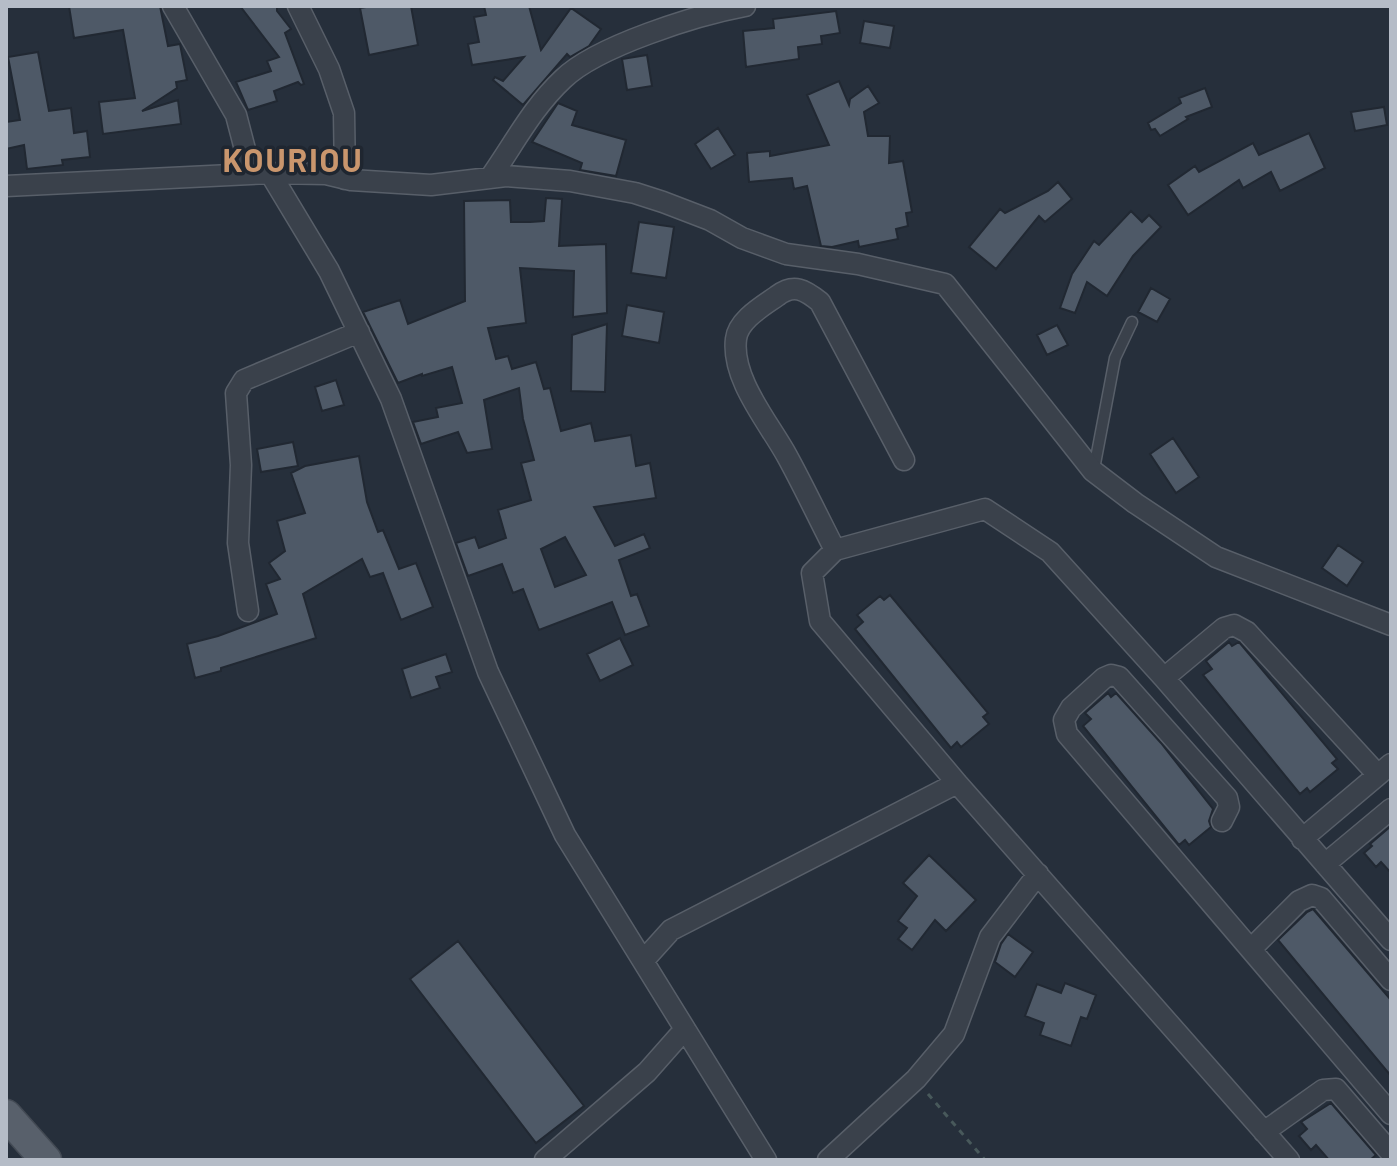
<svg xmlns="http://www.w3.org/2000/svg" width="1397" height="1166" viewBox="0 0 1397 1166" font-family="Barlow,sans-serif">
  <rect width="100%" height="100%" fill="#262f3b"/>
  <!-- building -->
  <path fill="#4e5967" stroke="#212832" stroke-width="2" fill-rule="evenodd" d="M69,6H160L168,46L180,44L187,80L176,82L177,88L142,111L178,100L181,124L103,134L99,102L135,98L123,30L74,38Z
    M240,6H277V11L291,29L285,33L304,84L301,85L298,82L274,91L277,101L248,110L236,82L271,71L267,61L279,57Z
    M372,6H411L418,45L369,55L360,8Z
    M484,6H529L541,50L571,8L601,29L589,46L570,57L567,54L523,105L493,80L495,77L503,81L524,57L472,65L468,44L479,42L474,17L486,15Z
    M836,11L840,33L821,36L822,44L798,47L799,59L746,67L743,31L774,28L773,19Z
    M864,21L894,26L890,48L860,43Z
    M38,52L49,111L71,108L74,133L87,131L90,157L62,160L63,165L27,169L24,145L6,149V122L20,120L8,57Z
    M647,55L652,86L627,90L622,59Z
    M839,81L849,105L850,99L868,86L879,103L864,112L868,136H890L889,163L903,161L912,212L906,213L908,226L896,229L898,239L859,247L858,241L832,247L821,246L807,186L794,189L792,178L749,182L747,153L770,151V156L829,145L807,95Z
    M1205,88L1212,107L1186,117L1188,119L1160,136L1155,129L1151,130L1148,123L1181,103L1179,98Z
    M558,103L577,111L572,125L626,140L616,176L580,170L582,163L532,142Z
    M1384,107L1387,125L1355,131L1351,112Z
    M718,128L735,155L711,169L695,144Z
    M1309,133L1325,168L1280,191L1271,172L1243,188L1239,180L1188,215L1168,185L1195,166L1199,172L1253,143L1259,155Z
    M1058,182L1072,199L1045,222L1039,216L996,269L969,247L1000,209L1005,213L1048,191Z
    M546,198L562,199L559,246L606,244L607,313L573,317L574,271L520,268L526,323L488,328L496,359L508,356L512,369L536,362L544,389L550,388L561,431L591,423L595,441L631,435L636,466L650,463L656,498L594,507L615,546L644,534L650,548L619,560L631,596L637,594L649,626L625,635L612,602L539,630L523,589L513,593L502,564L468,576L456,543L475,537L479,548L506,538L498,510L531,500L521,463L534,460L523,419L519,388L484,400L492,449L467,453L458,432L421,444L413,422L438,417L436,408L462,403L452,367L422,376V374L398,383L363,312L400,300L408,324L465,301L464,201L510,200L511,222H530L544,221ZM565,537L586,575L555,587L541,549Z
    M1131,211L1142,222L1149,215L1161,227L1133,256L1107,296L1087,282L1075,313L1060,308L1072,274L1094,241L1099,245Z
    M639,222L674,227L666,278L631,273Z
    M1151,288L1170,299L1157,322L1138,312Z
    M627,305L664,312L659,343L622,336Z
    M607,324L605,392L571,391L572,335Z
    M1057,325L1068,345L1047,355L1037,335Z
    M336,380L344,405L322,411L315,387Z
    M1173,438L1199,477L1176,493L1150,454Z
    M293,442L298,466L261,472L257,449Z
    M359,456L367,502L378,532L383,530L399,569L416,563L433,607L401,620L383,573L370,577L362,559L303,594L316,638L221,668V671L195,678L187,644L218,636L277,614L266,584L280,579L269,563L285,551L277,521L305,513L291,473L305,466Z
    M1338,545L1363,562L1347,586L1322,568Z
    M890,595L988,713L983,717L989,724L961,747L957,742L951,748L855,629L863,622L857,615L880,596L884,600Z
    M620,638L633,665L600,681L587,654Z
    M1229,642L1232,646L1239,642L1337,759L1332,763L1338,769L1310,792L1307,788L1300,794L1203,675L1212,669L1206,661Z
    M446,654L452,672L436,677L440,688L411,698L402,669Z
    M1108,693L1111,697L1116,693L1161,743L1213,809L1209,821L1211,827L1189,845L1185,840L1179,845L1083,726L1091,719L1085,713Z
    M1391,826V873L1381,862L1376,867L1364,853L1372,846L1370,844Z
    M929,855L976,900L946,931L935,920L912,950L898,939L907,928L898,921L917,896L903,883Z
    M1313,909L1391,1000V1076L1278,940L1307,912Z
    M1008,934L1033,952L1015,977L995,962L1001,944Z
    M458,941L584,1106L536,1143L410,979Z
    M1065,983L1096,995L1087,1019L1081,1017L1071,1046L1040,1035L1044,1023L1025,1016L1037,984L1061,993Z
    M1331,1103L1376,1155L1370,1160H1329L1316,1145L1311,1150L1299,1136L1307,1129L1301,1122Z"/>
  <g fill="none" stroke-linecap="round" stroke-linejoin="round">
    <defs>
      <path id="service" d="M1094,469L1115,358L1132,322"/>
      <path id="minor" d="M173,6L236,115L247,157L270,173L329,271L391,399L488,672L565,835L766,1160
        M298,6L329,69L344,113L345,179
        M490,178C514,144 532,108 563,79C597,46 697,15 745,6
        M6,186L270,173L326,174L351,180L431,185L506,176L570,181L635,193L663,202L710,220L742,238L786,254L858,264L945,284L1093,471L1135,503L1216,557L1391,625
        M835,550C819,519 804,487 787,456C769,423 731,379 736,339C738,320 763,306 777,296C794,283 805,290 820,302L904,460
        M248,611L238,543L241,465L236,393L244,380L359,332
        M1164,678L1224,628L1234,625L1247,632L1378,775
        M1222,821L1229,807L1227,798L1119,677L1111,675L1104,678L1071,708L1064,720L1067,734L1391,1114
        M1302,839L1391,764
        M1325,864L1391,809
        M1251,949L1299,901L1312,895L1321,898L1391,980
        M643,961L671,930L957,783
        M1264,1132L1323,1090L1336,1089L1391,1153
        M545,1160L647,1072L685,1029
        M828,1160L916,1079L954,1034L990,937L1038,874
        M1289,1160L957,783L820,621L812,573L835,550L985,509L1050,552L1164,678L1391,940"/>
      <path id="primary" d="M6,1115L46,1160"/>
    </defs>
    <!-- service casing -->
    <use href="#service" stroke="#585f69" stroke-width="13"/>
    <!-- minor casing -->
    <use href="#minor" stroke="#585f69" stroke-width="23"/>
    <!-- primary casing -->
    <use href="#primary" stroke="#434a54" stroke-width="33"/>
    <!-- path -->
    <path stroke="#48595b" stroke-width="3" stroke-dasharray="6 6" stroke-linecap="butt" d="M928,1094L985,1160"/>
    <!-- service -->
    <use href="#service" stroke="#3a414b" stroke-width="10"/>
    <!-- minor -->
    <use href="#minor" stroke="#3a414b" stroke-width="20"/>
    <!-- primary -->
    <use href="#primary" stroke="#58606b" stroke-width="30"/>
  </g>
  <g text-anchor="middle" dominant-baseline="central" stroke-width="7" stroke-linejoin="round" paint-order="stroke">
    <!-- district labels -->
    <g font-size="32" font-weight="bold" letter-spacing="2" fill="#ca966d" stroke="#1f2630">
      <text x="293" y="159">KOURIOU</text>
    </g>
  </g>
  <!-- border -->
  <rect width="1397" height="1166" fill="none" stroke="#b5bcc7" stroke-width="16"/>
</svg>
